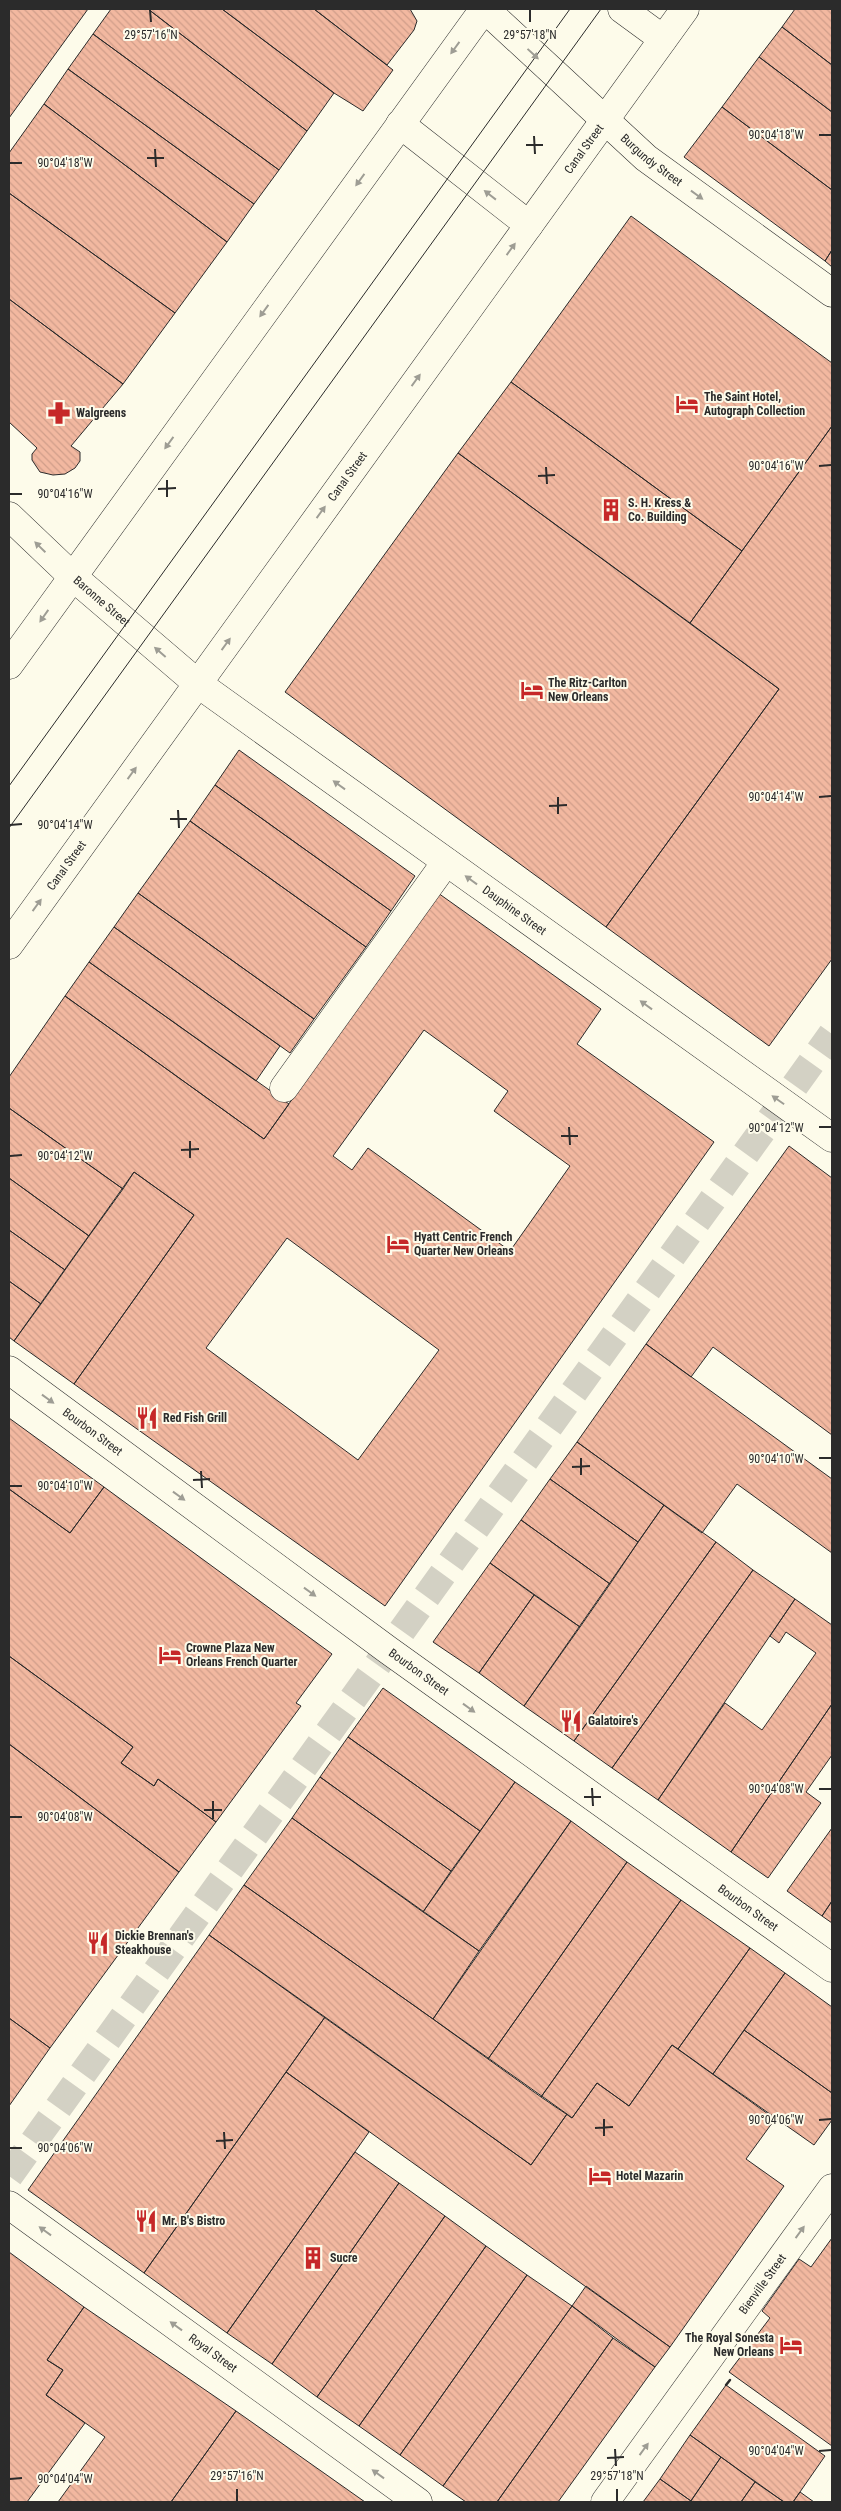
<svg xmlns="http://www.w3.org/2000/svg" width="841" height="2511" viewBox="0 0 841 2511" font-family="'Roboto Condensed',sans-serif">
  <defs>
    <pattern id="building-back-hatch" width="6" height="6" patternUnits="userSpaceOnUse" patternTransform="scale(1.25)"><rect width="6" height="6" fill="#f2b8a0"/><path d="M-1 5l2 2M0 0l6 6M5-1l2 2" fill="none" stroke="#d09e8a"/></pattern>
  </defs>
  <rect width="100%" height="100%" fill="#fdfbea"/>
  <!-- building -->
  <path fill="url(#building-back-hatch)" stroke="#2b2b2b" fill-rule="evenodd" d="M9,9H88L9,118Z
    M111,9H148L307,131L279,170L93,34Z
    M148,9H222L334,93L307,131Z
    M222,9H314L393,70L363,111L334,93Z
    M314,9H410L417,21L414,30L387,65Z
    M795,9H832V65L782,27Z
    M782,27L832,65V112L759,57Z
    M93,34L279,170L254,204L68,69Z
    M759,57L832,112V190L722,107Z
    M68,69L254,204L227,242L44,104Z
    M44,104L227,242L175,313L9,193V153Z
    M722,107L832,190V250L825,261L684,157Z
    M9,193L175,313L123,384L9,299Z
    M631,216L832,363V426L742,551L511,382Z
    M832,250V267L825,261Z
    M9,299L123,384L71,446L80,452V461L75,468L65,474L53,475L40,472L32,460V454L37,448L9,422Z
    M511,382L742,551L690,623L458,453Z
    M832,426V959L769,1046L606,927L779,689L690,623Z
    M458,453L779,689L606,927L285,692Z
    M239,750L415,876L391,911L215,785Z
    M215,785L391,911L366,947L190,821Z
    M190,821L366,947L314,1019L138,893Z
    M138,893L314,1019L290,1053L114,927Z
    M438,893L601,1009L577,1044L714,1142L385,1606L74,1384L194,1215L134,1172L123,1189L9,1108V1077L65,996L264,1139ZM424,1030L508,1091L494,1111L570,1166L510,1251L368,1148L352,1170L333,1156ZM287,1238L439,1350L358,1460L206,1348Z
    M114,927L280,1046L256,1081L89,962Z
    M89,962L289,1104L264,1139L65,996Z
    M9,1108L123,1189L89,1236L9,1178Z
    M789,1146L832,1178V1435L713,1347L691,1377L646,1344Z
    M134,1172L194,1215L74,1384L14,1341Z
    M9,1178L89,1236L65,1270L9,1230Z
    M9,1230L65,1270L41,1304L9,1281Z
    M9,1281L41,1304L14,1341L9,1337Z
    M646,1344L832,1479V1553L737,1484L702,1533L577,1442Z
    M9,1418L104,1487L70,1533L9,1489Z
    M577,1442L664,1505L638,1542L550,1479Z
    M550,1479L638,1542L610,1584L521,1520Z
    M104,1487L332,1654L296,1703L301,1706L216,1822L158,1779L154,1786L121,1763L133,1747L9,1656V1489L70,1533Z
    M664,1505L716,1542L574,1741L524,1706Z
    M521,1520L610,1584L580,1627L490,1563Z
    M716,1542L753,1570L612,1768L574,1741Z
    M490,1563L534,1595L479,1673L433,1642Z
    M753,1570L795,1599L658,1800L612,1768Z
    M534,1595L580,1627L524,1706L479,1673Z
    M795,1599L832,1625V1704L731,1852L658,1800L725,1703L762,1730L816,1653L786,1632L779,1643L770,1636Z
    M9,1656L133,1747L121,1763L154,1786L158,1779L216,1822L179,1872L9,1744Z
    M383,1688L515,1782L480,1831L348,1737Z
    M832,1704V1755L806,1792L821,1803L768,1878L731,1852Z
    M348,1737L480,1831L451,1871L320,1777Z
    M9,1744L179,1872L50,2048L9,2018Z
    M320,1777L451,1871L423,1912L292,1818Z
    M515,1782L571,1821L479,1951L423,1912Z
    M292,1818L479,1951L433,2019L244,1885Z
    M571,1821L627,1862L488,2059L433,2019Z
    M832,1828V1901L822,1916L787,1891Z
    M627,1862L681,1900L541,2097L488,2059Z
    M244,1885L567,2114L531,2165L209,1935Z
    M681,1900L750,1948L678,2049L672,2045L629,2106L597,2083L572,2118L541,2097Z
    M832,1901V1923L822,1916Z
    M209,1935L325,2017L144,2273L28,2190Z
    M750,1948L785,1973L713,2074L678,2049Z
    M785,1973L832,2007V2093L744,2030Z
    M325,2017L531,2165L567,2114L572,2118L597,2083L629,2106L672,2045L775,2119L746,2159L784,2186L670,2347L286,2072Z
    M9,2018L50,2048L9,2106Z
    M744,2030L832,2093V2120L814,2145L713,2074Z
    M286,2072L369,2132L227,2333L144,2273Z
    M355,2152L399,2183L272,2364L227,2333Z
    M399,2183L445,2216L317,2397L272,2364Z
    M445,2216L486,2246L359,2426L317,2397Z
    M832,2238V2446L729,2372L770,2318L762,2311L799,2259L811,2267Z
    M486,2246L527,2275L400,2455L359,2426Z
    M9,2252L84,2307L47,2360L63,2370L46,2395L85,2423L27,2502H9Z
    M527,2275L572,2306L443,2486L400,2455Z
    M586,2286L670,2347L655,2367L572,2306Z
    M572,2306L613,2338L497,2502H466L443,2486Z
    M84,2307L236,2411L171,2502H58L105,2437L46,2395L63,2370L47,2360Z
    M613,2338L655,2367L558,2502H497Z
    M726,2385L825,2456L793,2502H784L690,2435Z
    M236,2411L365,2502H171Z
    M690,2435L721,2457L691,2501L660,2479Z
    M721,2457L755,2482L741,2502H690Z
    M660,2479L691,2501L690,2502H643Z
    M755,2482L784,2502H741Z
    M800,2492L814,2502H793Z"/>
  <g fill="none" stroke-linecap="round" stroke-linejoin="round">
    <!-- minor-tunnel -->
    <path stroke="#d3d1c4" stroke-width="28" stroke-dasharray="28 14" stroke-linecap="butt" d="M9,2176L832,1034"/>
    <defs>
      <g id="minor">
        <path id="s1" d="M485,9L646,158L832,293"/>
        <path id="s2" d="M9,516L72,576L197,683L832,1138"/>
        <path d="M284,1088L446,862"/>
        <path id="s3" d="M9,1370L388,1650L832,1968"/>
        <path id="s4" d="M9,2205L418,2502"/>
        <path id="s5" d="M605,2502L832,2188"/>
      </g>
      <g id="major">
        <path d="M622,9L663,39"/>
        <path d="M400,124L529,225"/>
        <path d="M9,665L484,9"/>
        <path id="s6" d="M9,945L685,9"/>
      </g>
    </defs>
    <!-- minor casing -->
    <use href="#minor" stroke="#2b2b2b" stroke-width="29"/>
    <!-- major casing -->
    <use href="#major" stroke="#2b2b2b" stroke-width="29"/>
    <!-- minor -->
    <use href="#minor" stroke="#fdfbea" stroke-width="28"/>
    <!-- major -->
    <use href="#major" stroke="#fdfbea" stroke-width="28"/>
    <!-- tram -->
    <path stroke="#2b2b2b" stroke-width="1" d="M9,786L570,9
      M9,828L601,9"/>
    <!-- wall -->
    <path stroke="#2b2b2b" stroke-width="2.5" d="M726,2385L730,2380"/>
  </g>
  <!-- one-way arrows -->
  <defs><path id="oneway-solid" d="M-6-.8H1V-3.2L6.5 0L1 3.2V.8H-6Z" transform="scale(1.25)"/></defs>
  <g fill="#9e9d94">
    <use href="#oneway-solid" transform="translate(455 48) rotate(126)"/>
    <use href="#oneway-solid" transform="translate(533 54) rotate(43)"/>
    <use href="#oneway-solid" transform="translate(360 180) rotate(126)"/>
    <use href="#oneway-solid" transform="translate(490 195) rotate(-142)"/>
    <use href="#oneway-solid" transform="translate(697 195) rotate(36)"/>
    <use href="#oneway-solid" transform="translate(511 249) rotate(-54)"/>
    <use href="#oneway-solid" transform="translate(264 311) rotate(126)"/>
    <use href="#oneway-solid" transform="translate(416 380) rotate(-54)"/>
    <use href="#oneway-solid" transform="translate(169 443) rotate(126)"/>
    <use href="#oneway-solid" transform="translate(321 512) rotate(-54)"/>
    <use href="#oneway-solid" transform="translate(40 547) rotate(-136)"/>
    <use href="#oneway-solid" transform="translate(44 616) rotate(125)"/>
    <use href="#oneway-solid" transform="translate(226 644) rotate(-54)"/>
    <use href="#oneway-solid" transform="translate(160 652) rotate(-139)"/>
    <use href="#oneway-solid" transform="translate(132 773) rotate(-54)"/>
    <use href="#oneway-solid" transform="translate(339 785) rotate(-144)"/>
    <use href="#oneway-solid" transform="translate(471 880) rotate(-144)"/>
    <use href="#oneway-solid" transform="translate(37 905) rotate(-54)"/>
    <use href="#oneway-solid" transform="translate(646 1005) rotate(-144)"/>
    <use href="#oneway-solid" transform="translate(778 1100) rotate(-145)"/>
    <use href="#oneway-solid" transform="translate(48 1399) rotate(36)"/>
    <use href="#oneway-solid" transform="translate(179 1496) rotate(36)"/>
    <use href="#oneway-solid" transform="translate(310 1592) rotate(36)"/>
    <use href="#oneway-solid" transform="translate(469 1708) rotate(36)"/>
    <use href="#oneway-solid" transform="translate(45 2231) rotate(-144)"/>
    <use href="#oneway-solid" transform="translate(800 2232) rotate(-54)"/>
    <use href="#oneway-solid" transform="translate(176 2326) rotate(-144)"/>
    <use href="#oneway-solid" transform="translate(644 2449) rotate(-54)"/>
    <use href="#oneway-solid" transform="translate(378 2474) rotate(-144)"/>
  </g>
  <!-- ticks -->
  <path fill="none" stroke="#2b2b2b" stroke-width="2" d="M150,10L151,22M530,10V22M819,135H831M534,136L535,154M526,145H543M155,149L156,167M147,158H164M10,163H22M819,466L831,465M546,467L547,484M538,476L555,475M167,480V497M158,489L176,488M10,494H22M558,797V814M819,797L831,796M549,806L567,805M178,810L179,828M170,819H187M10,825L22,824M569,1127L570,1145M819,1127H831M561,1136H578M190,1141V1158M181,1150L199,1149M10,1156L22,1155M581,1458V1475M819,1458H831M572,1467L590,1466M201,1471L202,1488M193,1480L210,1479M10,1486H22M592,1788L593,1806M819,1789H831M584,1797H601M213,1801V1819M204,1810H222M10,1817H22M604,2119V2136M819,2120L831,2119M595,2128L613,2127M224,2132L225,2149M216,2141L233,2140M10,2148H22M615,2449L616,2466M819,2451L831,2450M607,2458L624,2457M10,2479L22,2478M237,2489V2501M617,2489V2501"/>
  <!-- icons -->
  <defs>
    <symbol id="hotel-bare" viewBox="-9 -9 18 18"><path d="M-6-4.5h1.5V1H6V5H4.5V3h-9V5H-6ZM-4 0a1.8 1.8 0 1 1 3.6 0ZM.5 0V-2.5h3Q6-2.5 6 0Z" fill="#c62828" stroke="#fdfbea" stroke-width="2.5" paint-order="stroke"/></symbol>
    <symbol id="pharmacy-bare" viewBox="-9 -9 18 18"><path d="M-2-6h4v4h4v4h-4v4h-4v-4h-4v-4h4Z" fill="#c62828" stroke="#fdfbea" stroke-width="2.5" paint-order="stroke"/></symbol>
    <symbol id="building-bare" viewBox="-9 -9 18 18"><path d="M-4-6H4V6H1V3H-1V6H-4ZM-2.5-4.3h1.7v1.8h-1.7ZM.8-4.3h1.7v1.8H.8ZM-2.5-1h1.7V.8h-1.7ZM.8-1h1.7V.8H.8Z" fill="#c62828" stroke="#fdfbea" stroke-width="2.5" paint-order="stroke"/></symbol>
    <symbol id="restaurant-bare" viewBox="-9 -9 18 18"><path d="M-5-6h1v4h1v-4h1v4h1v-4h1v5L-1.5 .5V6h-2V.5L-5-1ZM5-6V6H3V1.5H1.5Q1.5-4 5-6Z" fill="#c62828" stroke="#fdfbea" stroke-width="2.5" paint-order="stroke"/></symbol>
  </defs>
  <g fill-rule="evenodd">
    <use href="#hotel-bare" x="671" y="388" width="32" height="32"/>
    <use href="#pharmacy-bare" x="43" y="397" width="32" height="32"/>
    <use href="#building-bare" x="595" y="494" width="32" height="32"/>
    <use href="#hotel-bare" x="516" y="674" width="32" height="32"/>
    <use href="#hotel-bare" x="382" y="1228" width="32" height="32"/>
    <use href="#restaurant-bare" x="131" y="1402" width="32" height="32"/>
    <use href="#hotel-bare" x="154" y="1639" width="32" height="32"/>
    <use href="#restaurant-bare" x="555" y="1705" width="32" height="32"/>
    <use href="#restaurant-bare" x="82" y="1927" width="32" height="32"/>
    <use href="#hotel-bare" x="584" y="2160" width="32" height="32"/>
    <use href="#restaurant-bare" x="130" y="2205" width="32" height="32"/>
    <use href="#building-bare" x="297" y="2242" width="32" height="32"/>
    <use href="#hotel-bare" x="775" y="2329" width="32" height="32"/>
  </g>
  <g text-anchor="middle" dominant-baseline="central" stroke-width="4" stroke-linejoin="round" paint-order="stroke">
    <!-- street labels -->
    <g font-size="12" fill="#2b2b2b" stroke="#fdfbea">
      <text stroke="none"><textPath href="#s6" startOffset="982">Canal Street</textPath></text>
      <text stroke="none"><textPath href="#s1" startOffset="225">Burgundy Street</textPath></text>
      <text stroke="none"><textPath href="#s6" startOffset="578">Canal Street</textPath></text>
      <text stroke="none"><textPath href="#s2" startOffset="126">Baronne Street</textPath></text>
      <text stroke="none"><textPath href="#s6" startOffset="98">Canal Street</textPath></text>
      <text stroke="none"><textPath href="#s2" startOffset="642">Dauphine Street</textPath></text>
      <text stroke="none"><textPath href="#s3" startOffset="104">Bourbon Street</textPath></text>
      <text stroke="none"><textPath href="#s3" startOffset="509">Bourbon Street</textPath></text>
      <text stroke="none"><textPath href="#s3" startOffset="914">Bourbon Street</textPath></text>
      <text stroke="none"><textPath href="#s5" startOffset="269">Bienville Street</textPath></text>
      <text stroke="none"><textPath href="#s4" startOffset="252">Royal Street</textPath></text>
    </g>
    <!-- poi labels -->
    <g font-size="12" font-weight="bold" fill="#2b2b2b" stroke="#fdfbea" text-anchor="start">
      <text x="704" y="397">The Saint Hotel,<tspan x="704" dy="14">Autograph Collection</tspan></text>
      <text x="76" y="413">Walgreens</text>
      <text x="628" y="503">S. H. Kress &amp;<tspan x="628" dy="14">Co. Building</tspan></text>
      <text x="548" y="683">The Ritz-Carlton<tspan x="548" dy="14">New Orleans</tspan></text>
      <text x="414" y="1237">Hyatt Centric French<tspan x="414" dy="14">Quarter New Orleans</tspan></text>
      <text x="163" y="1418">Red Fish Grill</text>
      <text x="186" y="1648">Crowne Plaza New<tspan x="186" dy="14">Orleans French Quarter</tspan></text>
      <text x="588" y="1721">Galatoire's</text>
      <text x="115" y="1936">Dickie Brennan's<tspan x="115" dy="14">Steakhouse</tspan></text>
      <text x="616" y="2176">Hotel Mazarin</text>
      <text x="162" y="2221">Mr. B's Bistro</text>
      <text x="330" y="2258">Sucre</text>
      <text x="774" y="2338" text-anchor="end">The Royal Sonesta<tspan x="774" dy="14">New Orleans</tspan></text>
    </g>
  </g>
  <g font-size="12" text-anchor="middle" fill="#2b2b2b" stroke="#fdfbea" stroke-width="4" stroke-linejoin="round" paint-order="stroke">
    <text x="151" y="39">29°57'16"N</text>
    <text x="530" y="39">29°57'18"N</text>
    <text x="776" y="139">90°04'18"W</text>
    <text x="65" y="167">90°04'18"W</text>
    <text x="776" y="470">90°04'16"W</text>
    <text x="65" y="498">90°04'16"W</text>
    <text x="776" y="801">90°04'14"W</text>
    <text x="65" y="829">90°04'14"W</text>
    <text x="776" y="1132">90°04'12"W</text>
    <text x="65" y="1160">90°04'12"W</text>
    <text x="776" y="1463">90°04'10"W</text>
    <text x="65" y="1490">90°04'10"W</text>
    <text x="776" y="1793">90°04'08"W</text>
    <text x="65" y="1821">90°04'08"W</text>
    <text x="776" y="2124">90°04'06"W</text>
    <text x="65" y="2152">90°04'06"W</text>
    <text x="776" y="2455">90°04'04"W</text>
    <text x="237" y="2480">29°57'16"N</text>
    <text x="617" y="2480">29°57'18"N</text>
    <text x="65" y="2483">90°04'04"W</text>
  </g>
  <!-- border -->
  <rect width="841" height="2511" fill="none" stroke="#2b2b2b" stroke-width="20"/>
</svg>
